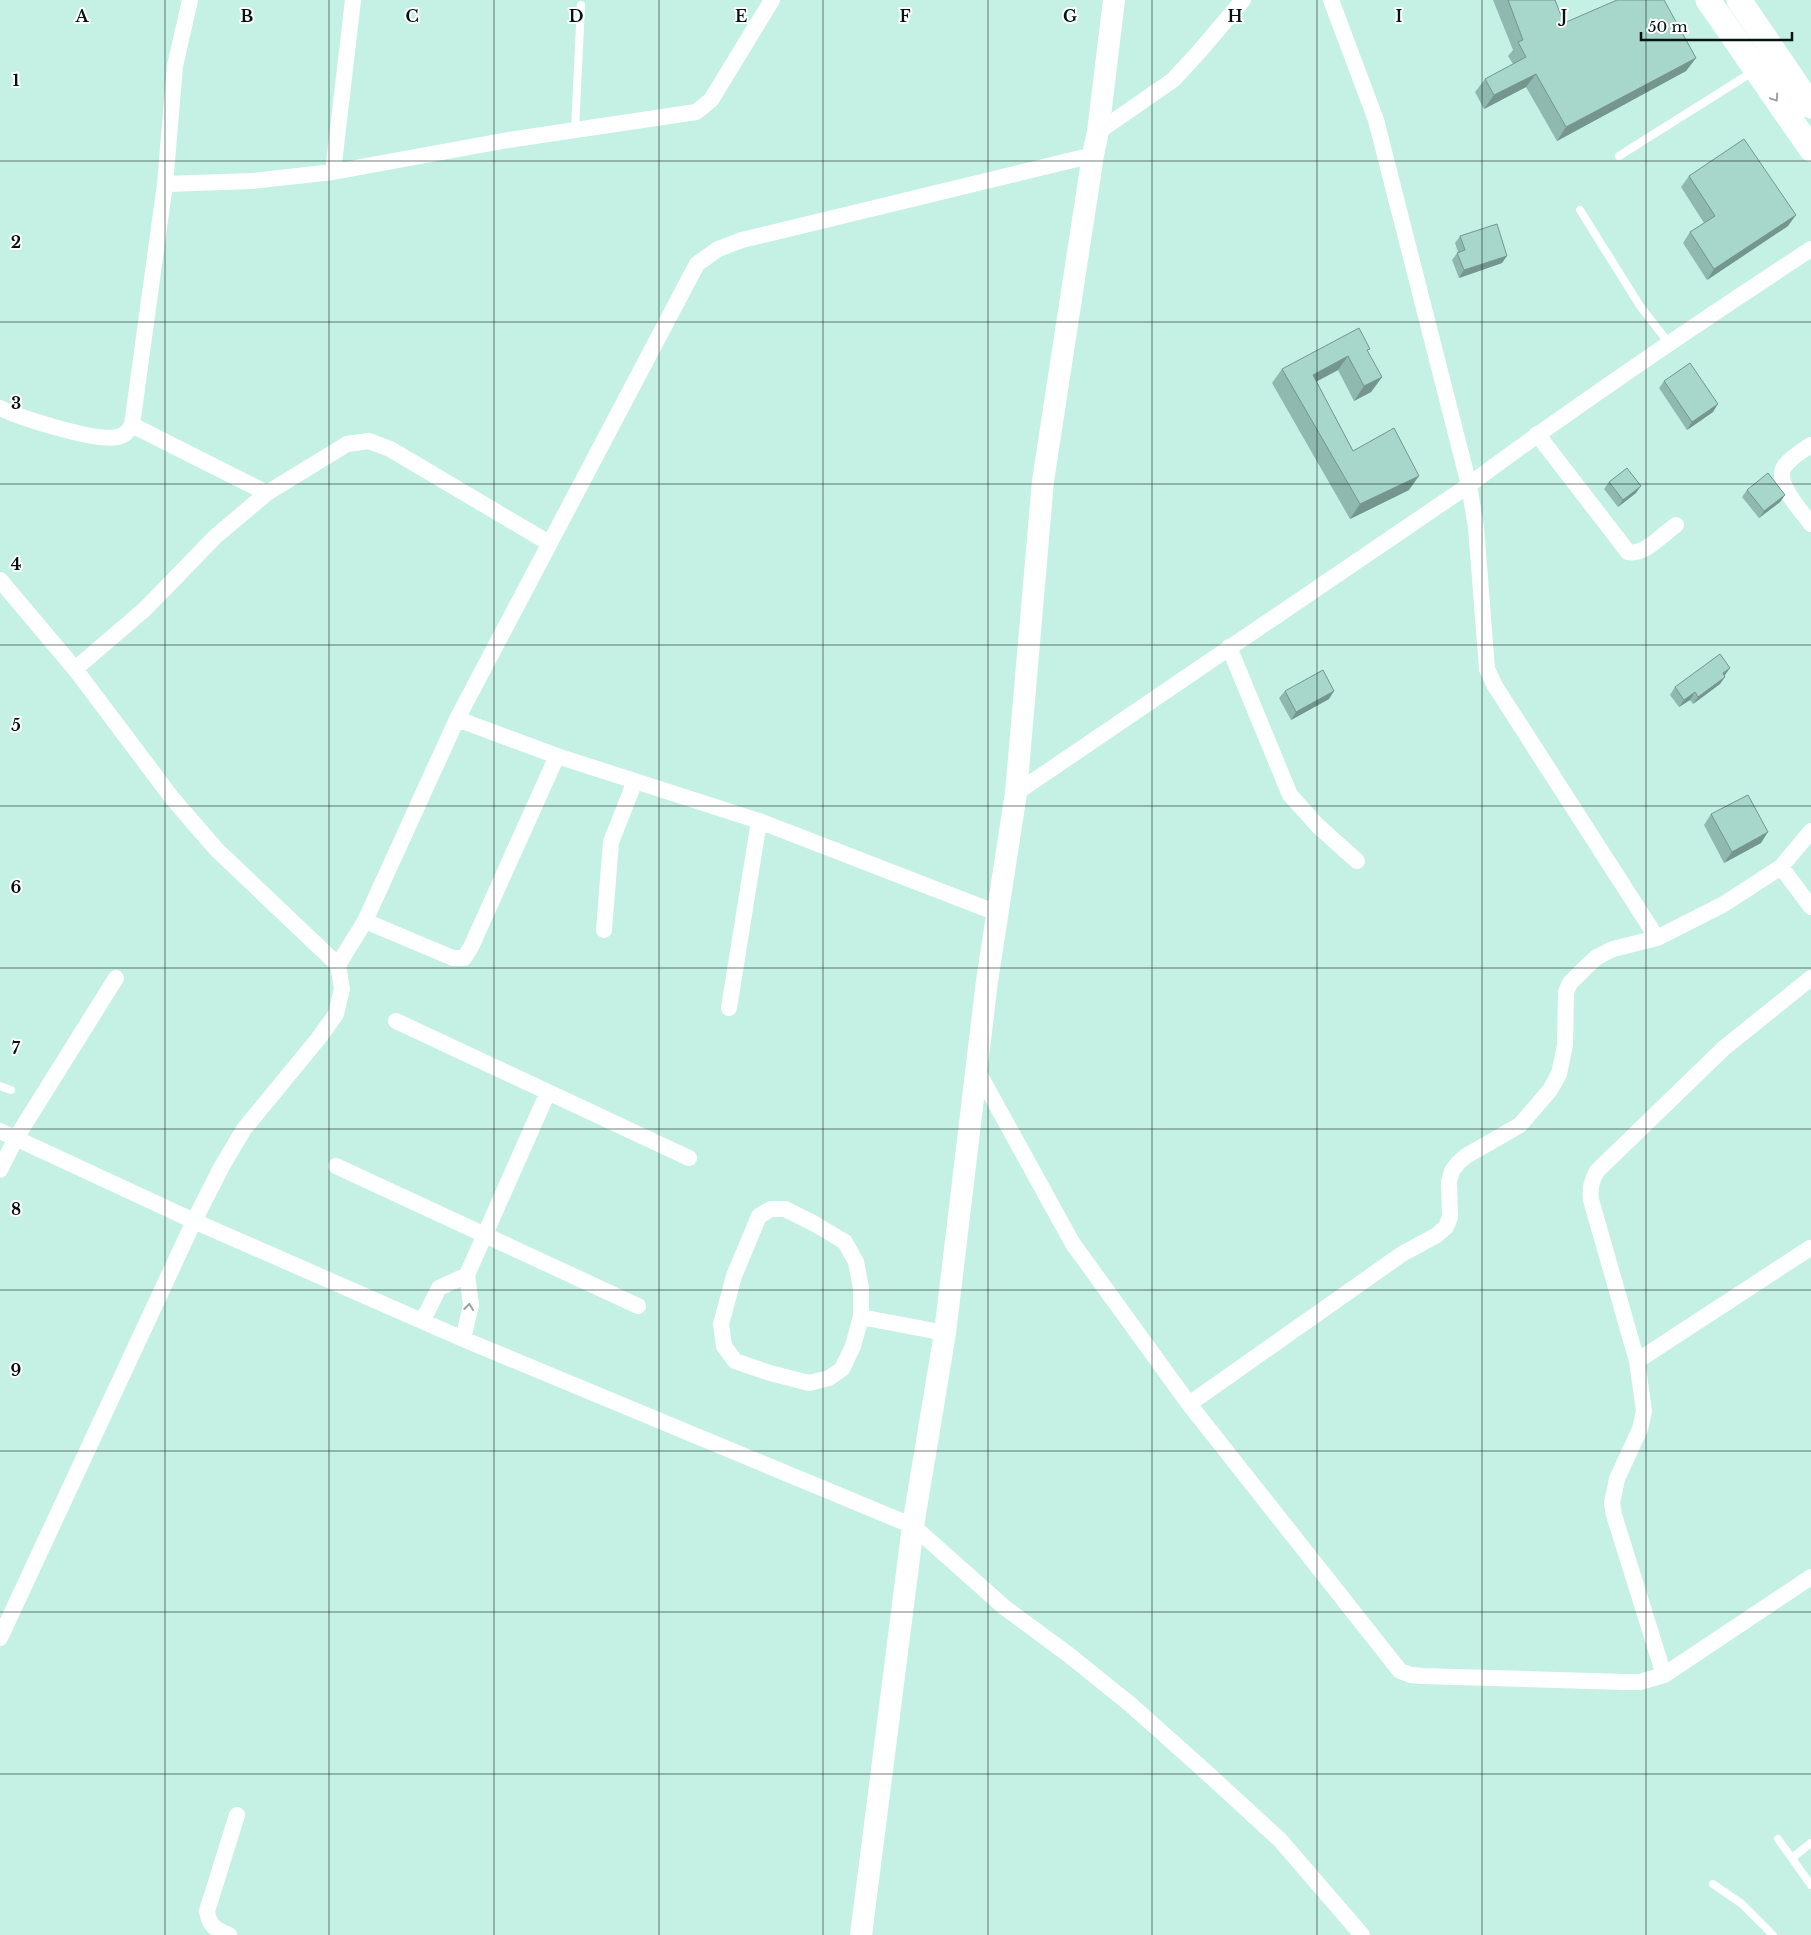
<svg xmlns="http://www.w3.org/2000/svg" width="1811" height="1935" viewBox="0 0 1811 1935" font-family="'Libre Baskerville',serif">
  <rect width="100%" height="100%" fill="#c5f1e5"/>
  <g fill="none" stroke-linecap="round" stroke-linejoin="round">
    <!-- service -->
    <path stroke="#fff" stroke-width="8" d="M575,130L581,5
      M1619,156L1754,71
      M1580,210L1640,306L1668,342
      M0,1086L11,1090
      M1778,1839L1811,1885
      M1792,1858L1811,1843
      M1713,1884L1742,1904L1773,1935"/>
    <!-- minor -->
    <path stroke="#fff" stroke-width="16" d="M1331,0L1376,120L1469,485L1476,527L1487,669L1495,686L1657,938
      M1098,132L1173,80L1198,53L1243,0
      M333,172L353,0
      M165,184L252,181L333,172L508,140L696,112L711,100L772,0
      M0,408C20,418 96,442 117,437C125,436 128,431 132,425L165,184L175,66L190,0
      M132,425L267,493
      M1537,434L1628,552C1644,556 1663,534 1676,525
      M1811,445C1802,451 1790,458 1784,467C1774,482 1802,512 1811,524
      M0,580L75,669L172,798L217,850L338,965L342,989L336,1014L318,1039L244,1129L222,1166L194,1221L0,1638
      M1229,647L1290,795L1318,826L1357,861
      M75,669L145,609L216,536L267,493L347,444L369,441L390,449L549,543
      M457,719L557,756L759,821L997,913
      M1016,793L1469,485C1580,402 1695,325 1811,249
      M1781,867L1811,907
      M365,921L453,958H464L471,947L557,756
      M604,930L611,842L635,781
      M338,965L365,921L457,719L697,264L718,249L742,240L1093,155
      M729,1008L759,821
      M396,1021L689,1158
      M976,1068L1073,1244L1189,1404L1400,1671L1411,1675L1422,1676L1624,1682H1640L1664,1675L1811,1577
      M0,1131L194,1221L463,1339L913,1526L1004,1607L1069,1655L1131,1705L1206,1772L1280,1840L1362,1935
      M336,1166L638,1306
      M0,1170L16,1138L116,978
      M771,1209H785L815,1224L845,1242L856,1262L861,1288V1317L853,1346L842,1369L829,1378L809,1383L770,1373L735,1361L724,1346L721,1324L734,1276L759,1216Z
      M861,1317L945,1333
      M423,1320L439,1288L467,1275
      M463,1339L471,1305L467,1275L548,1092
      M1637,1361L1810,1248
      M1189,1404L1402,1254L1437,1235L1446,1227L1450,1217L1449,1182L1452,1171L1458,1163L1466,1156L1520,1125L1550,1090L1559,1074L1565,1045L1566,992L1570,983L1585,968L1597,957L1613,949L1657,938L1724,904L1781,867L1811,831
      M1664,1675L1614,1515L1612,1503L1617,1479L1640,1429L1644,1411L1637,1361L1591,1200C1590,1189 1591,1181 1597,1171L1724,1048L1811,978
      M229,1935C216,1930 209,1926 207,1911L237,1815"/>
    <!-- secondary -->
    <path stroke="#fff" stroke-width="22" d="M861,1935L913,1526L945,1333L987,981L1016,793L1043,481L1093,155L1098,132L1114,0"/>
    <!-- primary -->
    <path stroke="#fff" stroke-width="25" d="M1708,0L1811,149
      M1739,0L1811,106"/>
  </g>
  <!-- wall -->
  <path fill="#8fb9ae" d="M1493,0H1555L1564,23L1696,58L1686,71L1557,141L1526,87L1484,109L1475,92L1485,79L1513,64L1508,56L1513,50Z
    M1689,176L1788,226L1707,280L1683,243L1690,232L1704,223L1681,187Z
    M1460,236L1502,263L1459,278L1452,260L1458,252L1455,243Z
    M1368,352L1382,377L1371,392L1354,401L1338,370L1316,382L1353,451L1409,490L1350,519L1272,383L1282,369Z
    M1664,381L1713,412L1687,430L1659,388Z
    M1609,482L1636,493L1618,507L1604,489Z
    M1747,490L1785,495L1780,502L1759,518L1742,497Z
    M1724,675L1720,684L1693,704L1690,700L1679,707L1670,695L1675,687Z
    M1285,691L1329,699L1291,720L1279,698Z
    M1711,814L1761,843L1724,863L1704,825Z"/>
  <!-- shaded-wall -->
  <path fill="#74968d" d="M1696,58L1686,71L1557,141L1566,127Z
    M1536,74L1526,87L1484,109L1494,95Z
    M1796,215L1788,226L1707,280L1714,269Z
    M1507,256L1502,263L1459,278L1464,270Z
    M1348,356L1338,370L1302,389L1313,375Z
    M1382,377L1371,392L1354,401L1364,386Z
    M1718,404L1713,412L1687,430L1692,422Z
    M1419,476L1409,490L1350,519L1360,504Z
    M1641,486L1636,493L1618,507L1623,500Z
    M1785,495L1780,502L1759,518L1764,511Z
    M1730,668L1725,675L1717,680L1723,673Z
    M1725,677L1720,684L1693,704L1698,697Z
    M1334,691L1329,699L1291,720L1296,712Z
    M1695,692L1690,700L1679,707L1684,700Z
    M1768,832L1761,843L1724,863L1732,852Z"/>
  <!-- building -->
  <path fill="#a6d7ca" stroke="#74968d" d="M1508,0H1555L1564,23L1617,0H1664L1696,58L1566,127L1536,74L1494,95L1485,79L1526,57L1518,42L1523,40Z
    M1744,139L1796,215L1714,269L1690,232L1715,216L1689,176Z
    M1497,224L1507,256L1464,270L1457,253L1465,250L1460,236Z
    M1359,328L1370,349L1367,350L1382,377L1364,386L1348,356L1313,375L1353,451L1394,428L1419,476L1360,504L1282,369Z
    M1690,363L1718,404L1692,422L1664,381Z
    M1627,468L1641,486L1623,500L1609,482Z
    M1768,473L1785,495L1764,511L1747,490Z
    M1720,654L1730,668L1723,673L1725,677L1698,697L1695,692L1684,700L1675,687Z
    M1323,670L1334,691L1296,712L1285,691Z
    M1748,795L1768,832L1732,852L1711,814Z"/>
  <!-- one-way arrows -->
  <defs><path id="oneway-chevron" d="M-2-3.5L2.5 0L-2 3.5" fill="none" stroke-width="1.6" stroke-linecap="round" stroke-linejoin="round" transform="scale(1.25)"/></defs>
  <g stroke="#9aa19f">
    <use href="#oneway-chevron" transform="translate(1775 98) rotate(56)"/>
    <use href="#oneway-chevron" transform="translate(469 1307) rotate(-83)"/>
  </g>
  <!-- grid -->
  <path fill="none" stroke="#03130f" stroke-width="1" stroke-opacity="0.55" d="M165,0V1935M329,0V1935M494,0V1935M659,0V1935M823,0V1935M988,0V1935M1152,0V1935M1317,0V1935M1482,0V1935M1646,0V1935M0,161H1811M0,322H1811M0,484H1811M0,645H1811M0,806H1811M0,968H1811M0,1129H1811M0,1290H1811M0,1451H1811M0,1612H1811M0,1774H1811"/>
  <g font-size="16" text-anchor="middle" font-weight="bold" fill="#03130f" stroke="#fff" stroke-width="4" stroke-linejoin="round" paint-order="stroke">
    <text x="82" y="22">A</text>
    <text x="247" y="22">B</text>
    <text x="412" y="22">C</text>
    <text x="576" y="22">D</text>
    <text x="741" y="22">E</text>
    <text x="905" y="22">F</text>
    <text x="1070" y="22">G</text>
    <text x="1235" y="22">H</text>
    <text x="1399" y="22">I</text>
    <text x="1564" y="22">J</text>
    <text x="16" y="86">1</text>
    <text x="16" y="248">2</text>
    <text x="16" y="409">3</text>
    <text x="16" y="570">4</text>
    <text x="16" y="731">5</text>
    <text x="16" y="893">6</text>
    <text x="16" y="1054">7</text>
    <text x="16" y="1215">8</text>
    <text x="16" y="1376">9</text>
  </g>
  <!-- scale -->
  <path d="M1641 32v8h151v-8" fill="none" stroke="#03130f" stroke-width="2.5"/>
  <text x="1648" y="32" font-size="15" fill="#03130f" stroke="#ffffff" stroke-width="4" paint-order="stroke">50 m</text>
</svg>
